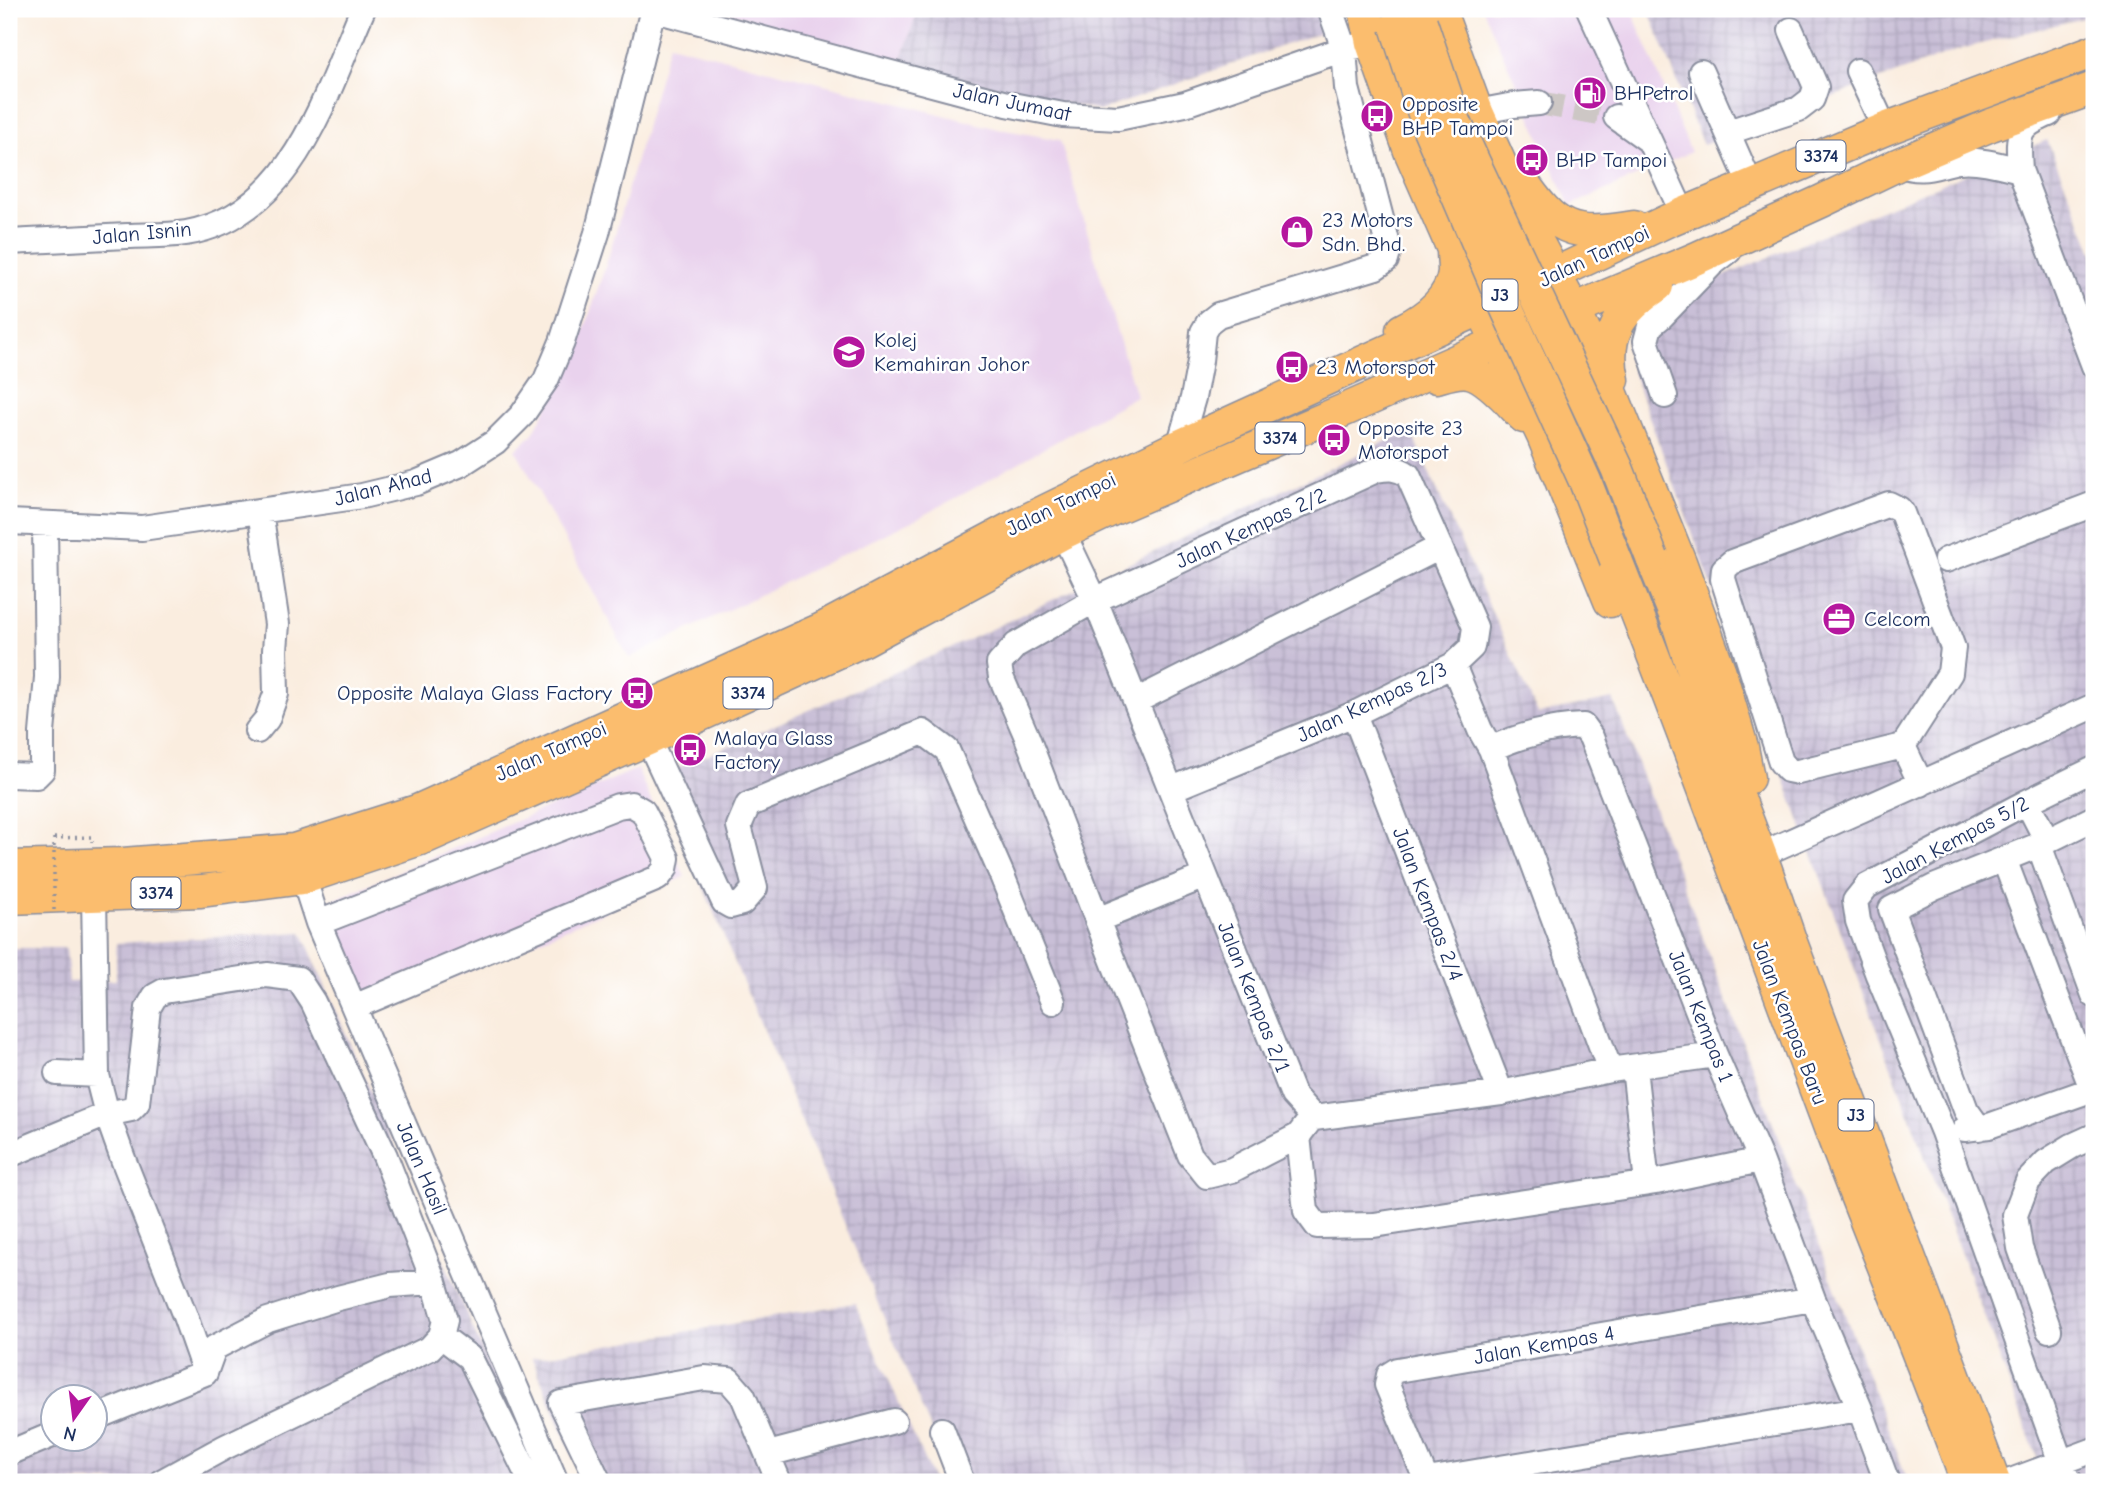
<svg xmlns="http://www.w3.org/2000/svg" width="2103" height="1491" viewBox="0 0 2103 1491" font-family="'Comic Neue',sans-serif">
  <defs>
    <pattern id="industrial-grid" width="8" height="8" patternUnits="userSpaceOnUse" patternTransform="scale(1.75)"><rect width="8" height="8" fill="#c9bfd7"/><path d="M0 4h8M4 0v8" fill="none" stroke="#aca4bb"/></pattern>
  </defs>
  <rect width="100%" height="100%" fill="#fff"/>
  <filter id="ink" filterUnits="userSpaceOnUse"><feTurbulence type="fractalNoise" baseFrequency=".0143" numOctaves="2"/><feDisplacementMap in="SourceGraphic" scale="14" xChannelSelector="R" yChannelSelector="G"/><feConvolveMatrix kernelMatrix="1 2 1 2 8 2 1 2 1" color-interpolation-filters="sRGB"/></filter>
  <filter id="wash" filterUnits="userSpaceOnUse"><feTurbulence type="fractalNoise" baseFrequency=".00686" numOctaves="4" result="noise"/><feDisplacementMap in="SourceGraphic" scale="28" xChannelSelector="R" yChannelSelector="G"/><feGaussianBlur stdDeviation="1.57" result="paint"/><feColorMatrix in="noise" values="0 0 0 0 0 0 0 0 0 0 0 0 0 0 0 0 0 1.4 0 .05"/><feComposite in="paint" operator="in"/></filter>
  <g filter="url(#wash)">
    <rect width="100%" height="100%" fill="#faeddf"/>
    <!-- built -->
    <path fill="#e9d2ed" d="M719,9H918L900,65Z
      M1483,9H1631L1691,152L1570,206Z
      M669,44L994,128L1060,140L1136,396L969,491L916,519L629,658L516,450L532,435L564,377L585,328L609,255Z
      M637,769L685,877L368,1014L324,904Z"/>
    <!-- industrial -->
    <path fill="url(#industrial-grid)" fill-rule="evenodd" d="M918,9H1321L1319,33L1099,111L900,65Z
      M1648,9H2094V15L1961,49L1703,145Z
      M2047,140L2094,254V1482H2046L1632,371L1634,330L1653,306Z
      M1410,430L1538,714L1613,699L1908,1482H953L657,777L966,641Z
      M302,932L539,1482H9V948H66L69,982L116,980V943ZM52,1396H94V1438H52Z
      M855,1303L934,1482H584L532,1358Z"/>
  </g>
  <g filter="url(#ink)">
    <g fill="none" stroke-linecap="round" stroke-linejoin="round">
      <!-- minor-tunnel -->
      <path stroke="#cdc7c5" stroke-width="24" stroke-dasharray="24 12" stroke-linecap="butt" d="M1539,103L1616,117"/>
      <defs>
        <path id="minor" d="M651,9L1007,104L1063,115L1118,118L1185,104L1344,49L1372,43
          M1589,9L1683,214
          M1858,71L1885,129
          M1701,72L1751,186
          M1477,112L1514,105L1539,103
          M2049,114C2015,128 2018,135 2020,170L2094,366
          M1616,117L1647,139
          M1728,132L1799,109L1812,99L1816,87L1791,30
          M1899,164C1923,174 1935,165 1959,161C1979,159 2000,165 2020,170
          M9,242C48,240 87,238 127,236C146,235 167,236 186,233C293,215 325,95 363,9
          M1665,396L1646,341L1650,326L1662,316L1712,264L1729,251
          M1179,446L1193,398L1200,361L1203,332L1209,322L1218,315L1376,267L1386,260L1389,249L1347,88L1344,49L1330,9
          M1889,504L1899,509L1902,513L1953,648L1950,673L1903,746L1798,772L1788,770L1781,762L1723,579L1724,569L1732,562Z
          M9,522L142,528L362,496L416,483L461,464L495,442L522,415L546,380L562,342L597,233L653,9
          M1049,527L1063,533L1095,600L1293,1095L1314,1118
          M1946,560L2094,504
          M1453,665L1480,730L1491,749C1518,736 1552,727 1583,726L1591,737L1715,1055L1761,1160L1813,1299L1860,1409L1887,1482
          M1136,701L1440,547
          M1354,714L1501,1093
          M257,731L267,719L276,694L275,650L277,624L260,511
          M648,739L724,902L731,906L742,903L755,888L739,826L748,805L923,732L947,750L1001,873L1053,1002
          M1903,746L1921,784
          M1491,749L1610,1070
          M9,775L36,776L42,770V733L47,677L45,525
          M1172,789L1354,714L1453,665L1472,647L1475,627L1408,475C1397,467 1389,468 1376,470L1095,600L1016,645L999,664L1001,677L1027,737L1111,956L1190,1155L1207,1176L1232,1170L1298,1136
          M2027,802L2047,841
          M2039,845L2094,995
          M1760,855L2094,706
          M298,861L318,923L556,1482
          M94,895L97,1075L107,1114L123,1159L185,1316L205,1373
          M1097,920L1205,876
          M318,923L618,806L631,804L643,811L667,858L665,869L658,878L354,1007
          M1634,1068L1647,1183
          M57,1073L97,1075
          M1314,1118L1501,1093L1610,1070L1715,1055
          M1308,1123L1298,1136L1306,1211L1317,1226L1374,1225L1656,1182L1761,1160
          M1979,1128L1966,1110L1891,909L1934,887L2039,845L2094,818
          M1965,1129L1989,1126L2085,1092L2089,1087V1081L2004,859
          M9,1155L107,1114L131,1109L137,1103L148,1008L155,996L164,991L267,975L298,979L313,1002L385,1156L434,1282L445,1320L441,1336L430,1348L225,1447L161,1482
          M2049,1330L2020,1248L2015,1215L2028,1181L2046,1162L2072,1146L2094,1136
          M441,1336L470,1358L531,1482
          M94,1418L205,1373L214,1348L268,1320L338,1298L390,1285L434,1282
          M942,1430L962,1482
          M9,1453L52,1435
          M768,1454L894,1421
          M1427,1480L1860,1409
          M599,1482L561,1403L704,1378L729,1380L743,1396L779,1482
          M1427,1482L1387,1385L1389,1375L1397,1370L1813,1299
          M2008,1482L2094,1450
          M2070,1482L2061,1463L1943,1132L1878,975L1858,921L1855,901L1867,886L2027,802L2094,769"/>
        <path id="major" d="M1365,9L1372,43L1410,151L1453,249L1543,436L1610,601
          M1439,9L1477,112L1526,221L1574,310L1599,362L1680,562L1720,672L1742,747L1748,778
          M1520,178C1556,230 1570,238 1634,227
          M1402,330C1424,319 1451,300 1454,272C1454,264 1453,256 1453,249
          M1437,377C1447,374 1458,370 1469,372C1488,376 1511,404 1524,417
          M1613,380C1603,334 1620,311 1657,286
          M1652,558L1676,617L1710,722L1766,870L1790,940L1994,1482
          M1616,560C1692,751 1761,944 1833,1136C1877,1252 1925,1366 1967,1482
          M9,867L123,864L294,850L417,811L822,629L1023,522L1179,446L1482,308L1669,220L1885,129L2094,51
          M9,898L201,891L303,878L426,837L648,739L864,640L1063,533L1111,510L1347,409L1535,326L1695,259L1822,201L1899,164L1991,125L2094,88"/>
      </defs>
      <!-- minor casing -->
      <use href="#minor" stroke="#8a8e9e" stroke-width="28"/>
      <!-- major casing -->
      <use href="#major" stroke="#8a8e9e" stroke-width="35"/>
      <!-- path -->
      <path stroke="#8a8e9e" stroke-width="3.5" stroke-dasharray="2 5" stroke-linecap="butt" d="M54,838L92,837V842"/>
      <!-- minor -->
      <use href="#minor" stroke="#fff" stroke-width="24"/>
      <!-- major -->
      <use href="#major" stroke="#fbbd6e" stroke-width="32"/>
      <defs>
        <path id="major-bridge" d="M1421,22L1454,120L1617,468L1652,558
          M1396,26L1429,129L1496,285L1585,481L1616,560"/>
      </defs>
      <!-- major-bridge casing -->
      <use href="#major-bridge" stroke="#8a8e9e" stroke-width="35" stroke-linecap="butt"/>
      <!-- path-bridge -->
      <path stroke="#8a8e9e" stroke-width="3.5" stroke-dasharray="2 5" stroke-linecap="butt" d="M54,838V914"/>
      <!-- major-bridge -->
      <use href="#major-bridge" stroke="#fbbd6e" stroke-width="32"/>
    </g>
  </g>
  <!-- icons -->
  <defs>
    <symbol id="fuel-disc" viewBox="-11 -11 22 22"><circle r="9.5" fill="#b5179e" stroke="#fff"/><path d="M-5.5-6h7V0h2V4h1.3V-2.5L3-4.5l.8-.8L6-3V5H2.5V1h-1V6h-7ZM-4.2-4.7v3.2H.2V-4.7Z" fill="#fff"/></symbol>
    <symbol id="bus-disc" viewBox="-11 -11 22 22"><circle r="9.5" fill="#b5179e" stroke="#fff"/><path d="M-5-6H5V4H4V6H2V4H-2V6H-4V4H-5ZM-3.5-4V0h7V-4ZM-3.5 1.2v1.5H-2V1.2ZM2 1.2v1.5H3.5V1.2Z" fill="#fff"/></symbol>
    <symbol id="shop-disc" viewBox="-11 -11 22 22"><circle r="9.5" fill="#b5179e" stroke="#fff"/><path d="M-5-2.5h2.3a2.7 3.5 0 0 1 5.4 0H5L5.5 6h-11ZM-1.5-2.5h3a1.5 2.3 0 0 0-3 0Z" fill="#fff"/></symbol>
    <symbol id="university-disc" viewBox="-11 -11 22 22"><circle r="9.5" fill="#b5179e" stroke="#fff"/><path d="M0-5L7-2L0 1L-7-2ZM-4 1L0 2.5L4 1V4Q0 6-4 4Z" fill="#fff"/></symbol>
    <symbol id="office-disc" viewBox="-11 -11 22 22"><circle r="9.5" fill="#b5179e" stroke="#fff"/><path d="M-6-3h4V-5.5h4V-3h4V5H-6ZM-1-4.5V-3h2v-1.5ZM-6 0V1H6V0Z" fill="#fff"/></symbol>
  </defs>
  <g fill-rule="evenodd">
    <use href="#fuel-disc" x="1571" y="74" width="38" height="38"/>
    <use href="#bus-disc" x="1358" y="97" width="38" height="38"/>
    <use href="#bus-disc" x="1513" y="141" width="38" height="38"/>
    <use href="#shop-disc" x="1278" y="213" width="38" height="38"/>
    <use href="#university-disc" x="830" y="333" width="38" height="38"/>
    <use href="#bus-disc" x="1273" y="348" width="38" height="38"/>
    <use href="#bus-disc" x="1315" y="421" width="38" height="38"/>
    <use href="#office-disc" x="1820" y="600" width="38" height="38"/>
    <use href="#bus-disc" x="618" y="674" width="38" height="38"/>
    <use href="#bus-disc" x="671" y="731" width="38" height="38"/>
  </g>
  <g text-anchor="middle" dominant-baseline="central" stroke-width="5" stroke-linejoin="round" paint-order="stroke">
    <!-- shield labels -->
    <g fill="#fff" stroke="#5f6d8e" stroke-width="2">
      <rect x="1796.5" y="140.5" width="49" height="31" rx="5"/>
      <rect x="1482.5" y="279.5" width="35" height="31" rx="5"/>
      <rect x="1255.5" y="422.5" width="49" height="31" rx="5"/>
      <rect x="723.5" y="677.5" width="49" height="31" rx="5"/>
      <rect x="131.5" y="877.5" width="49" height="31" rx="5"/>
      <rect x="1838.5" y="1099.5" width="35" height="31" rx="5"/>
    </g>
    <g font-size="19" font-weight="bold" fill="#1b2f5e">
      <text x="1821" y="156">3374</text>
      <text x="1500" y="295">J3</text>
      <text x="1280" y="438">3374</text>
      <text x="748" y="693">3374</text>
      <text x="156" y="893">3374</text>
      <text x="1856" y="1115">J3</text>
    </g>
    <!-- poi labels -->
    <g font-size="21" fill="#1b2f5e" stroke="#fff" text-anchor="start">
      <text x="1614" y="93">BHPetrol</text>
      <text x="1402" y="104">Opposite<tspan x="1402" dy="24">BHP Tampoi</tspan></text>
      <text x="1556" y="160">BHP Tampoi</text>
      <text x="1322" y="220">23 Motors<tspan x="1322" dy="24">Sdn. Bhd.</tspan></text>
      <text x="874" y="340">Kolej<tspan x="874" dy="24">Kemahiran Johor</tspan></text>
      <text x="1316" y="367">23 Motorspot</text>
      <text x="1358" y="428">Opposite 23<tspan x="1358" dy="24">Motorspot</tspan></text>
      <text x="1864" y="619">Celcom</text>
      <text x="612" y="693" text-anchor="end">Opposite Malaya Glass Factory</text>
      <text x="714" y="738">Malaya Glass<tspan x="714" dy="24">Factory</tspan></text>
    </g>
    <!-- street labels -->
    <g font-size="21" fill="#1b2f5e" stroke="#fff">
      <text transform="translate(1012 102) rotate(12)">Jalan Jumaat</text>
      <text transform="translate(142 233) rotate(-5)">Jalan Isnin</text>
      <text transform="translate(1594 256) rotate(-25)">Jalan Tampoi</text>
      <text transform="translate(383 487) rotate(-14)">Jalan Ahad</text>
      <text transform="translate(1061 504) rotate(-26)">Jalan Tampoi</text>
      <text transform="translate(1251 528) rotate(-25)">Jalan Kempas 2/2</text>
      <text transform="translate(1372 702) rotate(-25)">Jalan Kempas 2/3</text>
      <text transform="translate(551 751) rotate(-24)">Jalan Tampoi</text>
      <text transform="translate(1955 840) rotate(-28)">Jalan Kempas 5/2</text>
      <text transform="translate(1428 904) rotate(69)">Jalan Kempas 2/4</text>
      <text transform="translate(1254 997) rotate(68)">Jalan Kempas 2/1</text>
      <text transform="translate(1701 1016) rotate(68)">Jalan Kempas 1</text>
      <text transform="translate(1790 1022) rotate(69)">Jalan Kempas Baru</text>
      <text transform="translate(422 1168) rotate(67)">Jalan Hasil</text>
      <text transform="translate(1544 1345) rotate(-10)">Jalan Kempas 4</text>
    </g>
  </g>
  <!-- margin -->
  <rect width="2103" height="1491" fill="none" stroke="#fff" stroke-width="35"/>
  <!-- north arrow -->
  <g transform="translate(74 1418) rotate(194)"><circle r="33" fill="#ffffff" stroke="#a4acbf" stroke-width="2"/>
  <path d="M0-5L12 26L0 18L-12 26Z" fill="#b5179e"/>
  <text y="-10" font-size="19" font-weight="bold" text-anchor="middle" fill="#1b2f5e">N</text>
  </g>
</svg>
